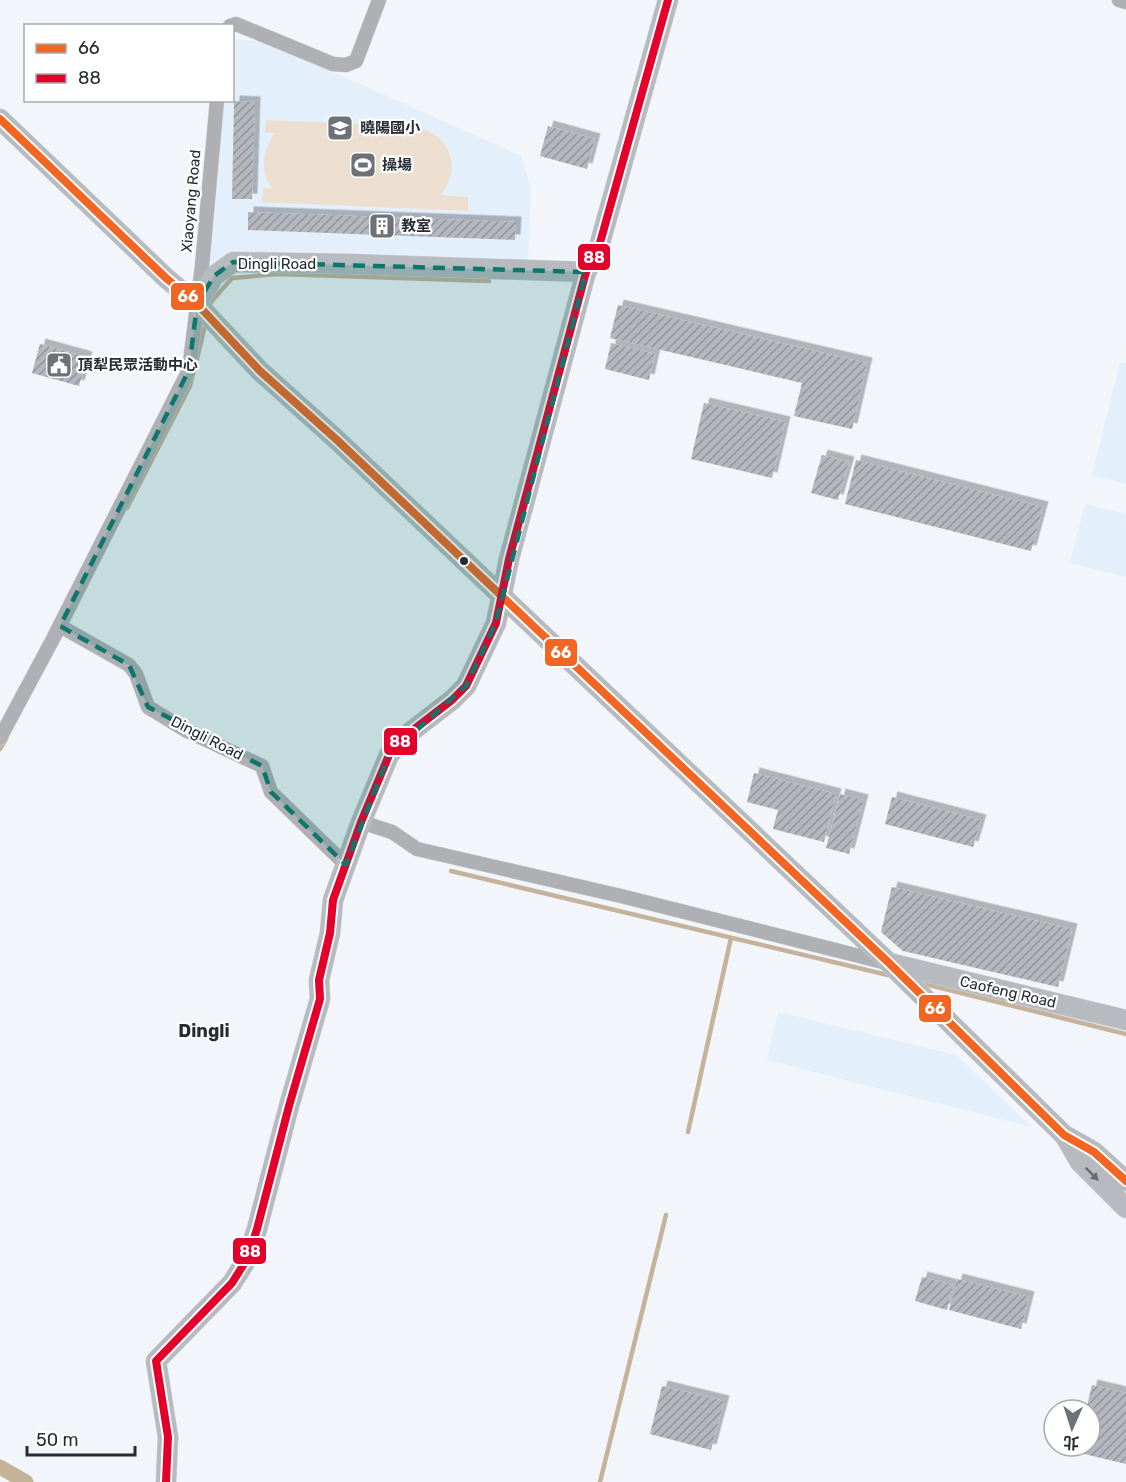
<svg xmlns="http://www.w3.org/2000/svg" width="1126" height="1482" viewBox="0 0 1126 1482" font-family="Rubik,'Noto Sans TC',sans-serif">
  <defs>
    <pattern id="building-hatch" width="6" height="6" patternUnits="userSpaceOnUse" patternTransform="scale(1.5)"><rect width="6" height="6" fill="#b4b8be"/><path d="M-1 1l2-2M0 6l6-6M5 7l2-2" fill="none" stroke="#92969b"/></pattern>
    <filter id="shadow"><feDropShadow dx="5.5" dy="-5.5" stdDeviation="0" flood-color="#0004"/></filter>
  </defs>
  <rect width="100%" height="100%" fill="#f2f5fa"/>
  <!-- built -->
  <path fill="#e4effc" d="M233,39L266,42L521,156L531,188L528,266L228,258L209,265L224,101L232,100Z
    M1120,362L1126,363V484L1092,475Z
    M1085,504L1126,514V577L1070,563Z
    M778,1012L956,1055L1032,1127L767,1060Z"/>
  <!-- pitch -->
  <path fill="#ecdfd0" d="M266,120L409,126C447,130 465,164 441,195L468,197V211L262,202L263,188H272C259,170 263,150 275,133L265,132Z"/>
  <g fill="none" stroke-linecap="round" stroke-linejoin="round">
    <!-- stream -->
    <path stroke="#c5b29a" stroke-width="4.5" d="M209,310L211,302L232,278L278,274L489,281
      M197,359L206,321
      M127,508L190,386L193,373
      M0,749L6,739
      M451,871L892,976
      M921,983L1126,1034
      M688,1132L731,938
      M600,1482L666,1215"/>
    <!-- canal -->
    <path stroke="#c5b29a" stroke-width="15" d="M0,1467L26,1482"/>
  </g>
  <!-- building -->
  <path fill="url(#building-hatch)" filter="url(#shadow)" d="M234,101L255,102L252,199H232Z
    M548,126L595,139L587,169L540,156Z
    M248,212L516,222L515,240L248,230Z
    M618,305L867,363L852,429L794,416L802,383L610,338Z
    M611,343L655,354L649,380L605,369Z
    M40,344L87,357L79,386L32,373Z
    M704,403L785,422L772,478L691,459Z
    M822,455L849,462L838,500L811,493Z
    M856,460L1043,507L1031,551L845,504Z
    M754,773L836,794L824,842L773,829L778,810L747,802Z
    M840,794L863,800L849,854L826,848Z
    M892,797L981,820L973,847L885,824Z
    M892,887L1072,929L1058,987L903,951L881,932Z
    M922,1277L953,1285L947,1310L915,1301Z
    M957,1279L1029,1297L1021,1329L949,1310Z
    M1092,1385L1126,1393V1464L1076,1452L1078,1446H1090V1410H1086Z
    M662,1386L724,1401L711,1450L650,1434Z"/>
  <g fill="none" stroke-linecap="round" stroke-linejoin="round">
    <defs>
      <path id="street" d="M1119,0L1126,2
        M230,26L236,24L333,64L346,65L356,61L379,0
        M60,626L129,665L136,674L148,707L187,731L262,766L271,792L346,865
        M0,738L54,637L189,370L202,266L217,100
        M361,822L392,832L417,849L621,896L887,963"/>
      <path id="secondary" d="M0,119L166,278L197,304L260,371L337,440L889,963L1064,1135L1094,1152L1126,1181
        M197,304L214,276L233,262L350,264L586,272
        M889,963L1126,1020
        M1066,1138L1080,1162L1126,1208
        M166,1482L168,1437L156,1361L232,1283L247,1259L257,1229L289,1106L320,999L319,980L330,933L333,900L361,822L389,755L404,737L452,700L466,686L496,623L509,559L586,272L598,250L668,0"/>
    </defs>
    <!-- street casing -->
    <use href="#street" stroke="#ced1d5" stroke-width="15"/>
    <!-- secondary casing -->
    <use href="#secondary" stroke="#ced1d5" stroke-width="21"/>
    <!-- street -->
    <use href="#street" stroke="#aeb0b3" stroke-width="14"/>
    <!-- secondary -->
    <use href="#secondary" stroke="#b7babe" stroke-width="20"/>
    <defs>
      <path id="bus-1" d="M0,119L166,278L197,304L260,371L337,440L889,963L1064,1135L1094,1152L1126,1181"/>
      <path id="bus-2" d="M166,1482L168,1437L156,1361L232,1283L247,1259L257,1229L289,1106L320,999L319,980L330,933L333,900L361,822L389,755L404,737L452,700L466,686L496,623L509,559L586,272L598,250L668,0"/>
    </defs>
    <!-- bus-1 casing -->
    <use href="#bus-1" stroke="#fff" stroke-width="12"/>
    <!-- bus-2 casing -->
    <use href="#bus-2" stroke="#fff" stroke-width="12"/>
    <!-- bus-1 -->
    <use href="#bus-1" stroke="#f26522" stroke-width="8"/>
    <!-- bus-2 -->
    <use href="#bus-2" stroke="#e4002b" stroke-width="8"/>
  </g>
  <!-- one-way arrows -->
  <defs><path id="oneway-solid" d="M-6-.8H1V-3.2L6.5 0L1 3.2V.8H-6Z" transform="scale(1.5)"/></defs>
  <use fill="#676c72" href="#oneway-solid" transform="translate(1092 1174) rotate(45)"/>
  <!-- marked area -->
  <path fill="#0f766e" fill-opacity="0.2" stroke="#0f766e" stroke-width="4.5" stroke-dasharray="12 8" stroke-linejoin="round" d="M233,262L586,272L496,623L466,686L389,755L346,865L271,792L262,766L148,707L129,665L60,626L189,370L197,304L214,276Z"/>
  <!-- icons -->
  <defs>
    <symbol id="school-square" viewBox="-11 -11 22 22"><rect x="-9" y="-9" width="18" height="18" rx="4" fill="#6d7279" stroke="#fff"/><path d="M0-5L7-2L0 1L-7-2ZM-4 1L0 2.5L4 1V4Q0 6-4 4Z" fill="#fff"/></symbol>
    <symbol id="stadium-square" viewBox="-11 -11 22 22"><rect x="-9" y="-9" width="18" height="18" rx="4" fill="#6d7279" stroke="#fff"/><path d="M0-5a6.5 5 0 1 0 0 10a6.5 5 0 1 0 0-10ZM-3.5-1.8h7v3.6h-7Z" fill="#fff"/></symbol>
    <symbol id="building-square" viewBox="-11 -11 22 22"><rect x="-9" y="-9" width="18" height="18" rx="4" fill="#6d7279" stroke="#fff"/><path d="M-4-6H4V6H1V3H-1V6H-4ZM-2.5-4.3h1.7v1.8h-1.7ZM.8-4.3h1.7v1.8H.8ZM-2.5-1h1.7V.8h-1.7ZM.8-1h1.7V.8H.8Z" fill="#fff"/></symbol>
    <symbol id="civic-square" viewBox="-11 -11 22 22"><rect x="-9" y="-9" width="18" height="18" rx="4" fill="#6d7279" stroke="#fff"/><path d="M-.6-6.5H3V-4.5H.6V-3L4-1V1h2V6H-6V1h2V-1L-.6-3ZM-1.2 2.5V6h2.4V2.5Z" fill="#fff"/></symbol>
  </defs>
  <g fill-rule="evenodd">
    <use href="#school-square" x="325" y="113" width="30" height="30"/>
    <use href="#stadium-square" x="348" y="150" width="30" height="30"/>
    <use href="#building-square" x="367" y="211" width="30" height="30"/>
    <use href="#civic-square" x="44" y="350" width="30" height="30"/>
  </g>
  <!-- markers -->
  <circle fill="#262c33" stroke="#fff" stroke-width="2" cx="464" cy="561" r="5"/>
  <g text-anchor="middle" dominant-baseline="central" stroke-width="4.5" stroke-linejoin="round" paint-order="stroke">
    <!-- poi labels -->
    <g font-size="15" font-weight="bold" fill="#262c33" stroke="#fff" text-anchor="start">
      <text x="360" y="128">曉陽國小</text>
      <text x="382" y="165">操場</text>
      <text x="401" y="226">教室</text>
      <text x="78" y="365">頂犁民眾活動中心</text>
    </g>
    <!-- street labels -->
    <g font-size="15" fill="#262c33" stroke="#fff">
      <text transform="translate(191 201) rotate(-85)">Xiaoyang Road</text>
      <text x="277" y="264">Dingli Road</text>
      <text transform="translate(207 738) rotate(27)">Dingli Road</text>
      <text transform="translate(1008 992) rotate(13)">Caofeng Road</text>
    </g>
    <!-- quarter labels -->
    <g font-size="18" font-weight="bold" fill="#262c33" stroke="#fff">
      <text x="204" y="1031">Dingli</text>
    </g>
  </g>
  <g stroke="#fff" stroke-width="2">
    <rect x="577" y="243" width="34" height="28" rx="6" fill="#e4002b"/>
    <rect x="170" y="282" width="35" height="29" rx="6" fill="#f26522"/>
    <rect x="544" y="638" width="34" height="29" rx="6" fill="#f26522"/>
    <rect x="383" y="727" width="35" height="29" rx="6" fill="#e4002b"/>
    <rect x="918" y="994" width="34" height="29" rx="6" fill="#f26522"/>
    <rect x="232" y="1237" width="35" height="28" rx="6" fill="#e4002b"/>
  </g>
  <g font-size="16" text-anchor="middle" font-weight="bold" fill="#fff">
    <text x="594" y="263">88</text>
    <text x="188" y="302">66</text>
    <text x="561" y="658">66</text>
    <text x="400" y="747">88</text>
    <text x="935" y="1014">66</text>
    <text x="250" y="1257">88</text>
  </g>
  <!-- legend -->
  <rect x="24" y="24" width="210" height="78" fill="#ffffff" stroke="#a8abad" stroke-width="1.5"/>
  <rect x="36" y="44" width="30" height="9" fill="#f26522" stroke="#a8abad" stroke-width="1.5"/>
  <text x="78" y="54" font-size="18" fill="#262c33">66</text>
  <rect x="36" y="74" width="30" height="9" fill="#e4002b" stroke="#a8abad" stroke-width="1.5"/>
  <text x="78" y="84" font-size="18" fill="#262c33">88</text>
  <!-- north arrow -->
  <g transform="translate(1072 1428) rotate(183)"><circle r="28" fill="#ffffff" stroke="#a8abad" stroke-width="1.5"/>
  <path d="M0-4.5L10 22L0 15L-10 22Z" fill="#6d7279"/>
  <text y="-9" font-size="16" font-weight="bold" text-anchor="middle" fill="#262c33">北</text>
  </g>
  <!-- scale -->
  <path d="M27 1446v9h108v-9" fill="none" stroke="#262c33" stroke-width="3"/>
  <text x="36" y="1446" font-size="18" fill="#262c33" stroke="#ffffff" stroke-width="4.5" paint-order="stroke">50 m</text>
</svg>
